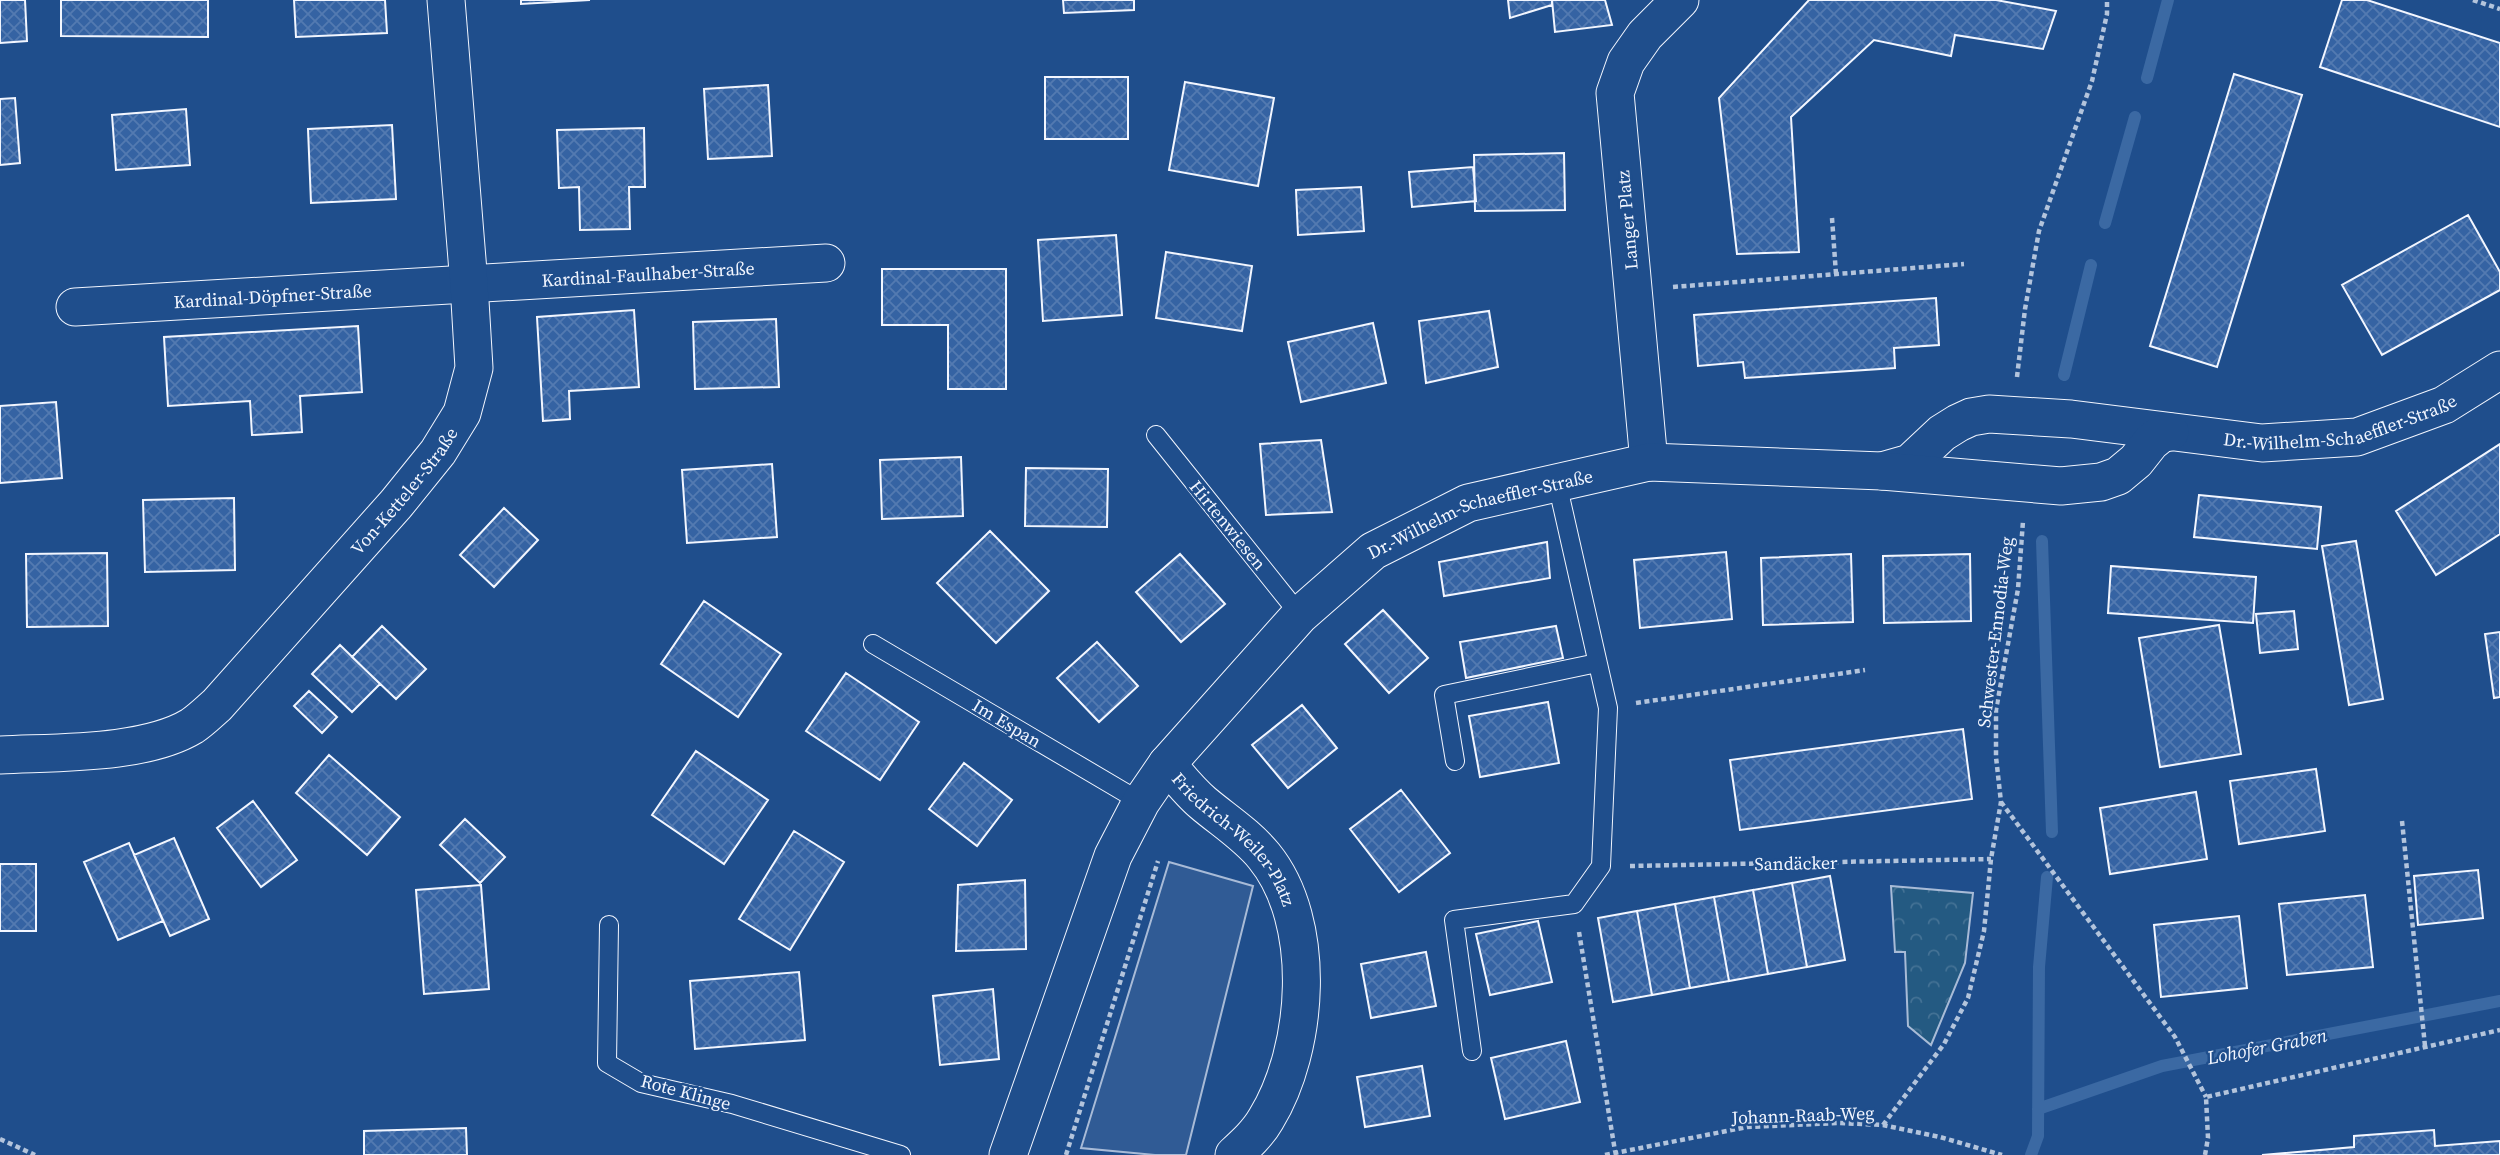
<svg xmlns="http://www.w3.org/2000/svg" width="2500" height="1155" viewBox="0 0 2500 1155" font-family="'Source Serif 4',serif">
  <defs>
    <pattern id="park-crowns" width="20" height="18" patternUnits="userSpaceOnUse" patternTransform="scale(1.75)"><rect width="20" height="18" fill="#245a82"/><path d="M2 6a3 3 0 1 1 6 0M12 15a3 3 0 1 1 6 0" fill="none" stroke="#447295"/></pattern>
    <pattern id="building-cross-hatch" width="8" height="8" patternUnits="userSpaceOnUse" patternTransform="scale(1.75)"><rect width="8" height="8" fill="#3563a3"/><path d="M0 0l8 8M0 8l8-8" fill="none" stroke="#537ab1"/></pattern>
  </defs>
  <rect width="100%" height="100%" fill="#1f4e8c"/>
  <!-- park -->
  <path fill="url(#park-crowns)" stroke="#a8bbd7" stroke-width="2" d="M1891,886L1973,893L1965,963L1931,1045L1908,1026L1905,952H1895Z"/>
  <!-- parking -->
  <path fill="#305b95" stroke="#a8bbd7" stroke-width="2" d="M1169,862L1253,886L1186,1155H1155L1081,1148Z"/>
  <g fill="none" stroke-linecap="round" stroke-linejoin="round">
    <!-- stream -->
    <path stroke="#3b69a3" stroke-width="12" d="M2147,78L2168,0
      M2105,223L2135,117
      M2064,375L2091,265
      M2042,541L2052,832
      M2038,1109L2162,1066L2500,1001
      M2031,1155L2038,1136L2039,967L2047,877"/>
  </g>
  <!-- building -->
  <path fill="url(#building-cross-hatch)" stroke="#f2f6ff" stroke-width="2" d="M0,0H25L27,41L0,43Z
    M61,0H208V37L61,36Z
    M294,0H385L387,33L296,37Z
    M521,0H590L521,4Z
    M1063,0H1134V10L1064,13Z
    M1508,0H1552V5L1510,18Z
    M1552,0H1605L1612,25L1555,32Z
    M1809,0H1996L2056,11L2043,49L1955,35L1951,56L1874,40L1791,117L1799,252L1737,254L1719,98Z
    M2342,0H2367L2500,43V127L2320,67Z
    M2234,74L2302,95L2217,367L2150,346Z
    M1045,77H1128V139H1045Z
    M1185,82L1274,98L1258,186L1169,170Z
    M768,85L772,156L708,159L704,89Z
    M15,98L20,163L0,165V99Z
    M186,109L190,165L116,170L112,115Z
    M392,125L396,199L311,203L308,129Z
    M644,128L645,187H629L630,229L580,230L579,187L559,188L557,130Z
    M1564,153L1565,210L1475,211L1474,155Z
    M1473,167L1476,201L1412,207L1409,172Z
    M1361,187L1364,231L1298,235L1296,190Z
    M2468,215L2500,272V290L2382,355L2342,285Z
    M1116,235L1122,315L1043,321L1038,240Z
    M1166,252L1252,266L1242,331L1156,318Z
    M882,269H1006V389H948V325H882Z
    M1936,298L1939,345L1894,348L1895,368L1745,378L1743,362L1698,366L1694,315Z
    M634,310L639,387L569,391L570,419L543,421L537,317Z
    M1489,311L1498,367L1426,383L1419,321Z
    M776,319L779,387L695,389L693,322Z
    M1373,323L1386,383L1301,402L1288,342Z
    M358,326L362,392L300,396L302,432L252,435L250,401L168,406L164,337Z
    M56,402L62,478L0,483V406Z
    M1321,440L1332,512L1266,515L1260,444Z
    M2500,444V534L2436,575L2396,511Z
    M961,457L963,516L882,519L880,460Z
    M772,464L777,537L687,543L682,470Z
    M1026,468L1108,469L1107,527L1025,526Z
    M2199,495L2321,507L2317,549L2194,537Z
    M234,498L235,570L145,572L143,500Z
    M504,508L538,540L494,587L460,555Z
    M990,531L1049,591L996,643L937,583Z
    M2356,541L2383,699L2349,705L2322,546Z
    M1547,542L1550,578L1444,596L1439,562Z
    M1726,552L1732,619L1640,628L1634,560Z
    M107,553L108,626L27,627L26,554Z
    M1180,554L1225,604L1181,642L1136,592Z
    M1851,554L1853,622L1763,625L1761,558Z
    M1970,554L1971,621L1884,623L1883,556Z
    M2111,566L2256,577L2253,623L2108,613Z
    M704,601L781,654L738,717L661,664Z
    M1383,610L1428,658L1389,693L1345,644Z
    M2294,611L2298,649L2260,653L2256,614Z
    M2219,625L2241,754L2160,767L2139,638Z
    M382,626L426,669L396,699L352,657Z
    M1556,626L1563,658L1466,678L1460,642Z
    M2500,632V697L2494,698L2485,634Z
    M1097,642L1138,686L1099,722L1057,678Z
    M340,645L380,684L352,712L312,674Z
    M846,673L919,722L880,780L806,731Z
    M309,691L337,717L322,733L294,706Z
    M1548,702L1559,763L1480,777L1469,716Z
    M1302,705L1337,748L1288,788L1252,745Z
    M1963,729L1972,799L1740,830L1730,760Z
    M696,751L768,800L724,864L652,815Z
    M329,755L400,817L367,855L296,793Z
    M964,763L1012,800L977,846L929,809Z
    M2316,769L2325,831L2239,844L2230,781Z
    M1401,790L1450,853L1399,892L1350,829Z
    M2196,792L2207,859L2110,874L2100,808Z
    M253,801L297,860L261,887L217,828Z
    M465,819L505,857L480,883L440,845Z
    M794,831L844,862L790,950L739,919Z
    M174,838L209,919L170,936L134,855Z
    M129,843L163,921L118,940L84,862Z
    M0,864H36V931H0Z
    M2478,870L2483,918L2418,925L2414,876Z
    M1830,876L1845,960L1807,967L1792,883Z
    M1025,880L1026,949L956,951L958,885Z
    M1792,883L1807,967L1768,974L1753,890Z
    M481,885L489,989L424,994L416,890Z
    M1753,890L1768,974L1729,981L1714,897Z
    M2365,895L2373,967L2287,975L2279,904Z
    M1714,897L1729,981L1690,988L1675,904Z
    M1675,904L1690,988L1652,995L1637,911Z
    M1637,911L1652,995L1613,1002L1598,918Z
    M2239,916L2247,988L2161,997L2154,925Z
    M1538,921L1552,982L1490,995L1476,934Z
    M1426,952L1436,1006L1371,1018L1361,964Z
    M799,972L805,1040L695,1049L690,981Z
    M993,989L999,1059L940,1065L933,996Z
    M1566,1041L1580,1102L1505,1119L1491,1058Z
    M1422,1066L1430,1116L1365,1127L1357,1077Z
    M466,1128L467,1155H364V1131Z
    M2434,1130L2435,1146L2500,1141V1155H2262L2354,1147V1136Z"/>
  <g fill="none" stroke-linecap="round" stroke-linejoin="round">
    <defs>
      <path id="lane" d="M1156,435L1300,615
        M873,644L1141,802
        M1455,761L1444,695L1597,663
        M609,925L607,1063L641,1083L732,1104L901,1155
        M1472,1051L1454,920L1574,904L1601,866L1608,708L1557,483"/>
      <g id="street">
        <path id="s1" d="M75,307L826,263"/>
        <path d="M1649,462L1615,93L1626,62L1645,35L1680,0"/>
        <path id="s2" d="M1882,471L1910,463L1942,433L1958,423L1971,417L1989,414L2071,419L2262,443L2357,437L2444,405L2500,370"/>
        <path id="s3" d="M0,755C56,752 144,755 192,726C201,720 209,712 217,705L396,504L438,452L462,413L474,368L469,284L446,0"/>
        <path id="s4" d="M1167,764C1179,778 1190,792 1203,803C1223,820 1247,835 1264,856C1318,922 1309,1049 1266,1119C1258,1133 1246,1144 1234,1155"/>
        <path id="s5" d="M1008,1155L1113,856L1141,802L1167,764L1300,615L1373,551L1468,503L1649,462L1882,471L2061,486L2101,482L2118,476L2136,461L2151,442L2161,434L2170,432"/>
      </g>
    </defs>
    <!-- lane casing -->
    <use href="#lane" stroke="#f2f6ff" stroke-width="20"/>
    <!-- street casing -->
    <use href="#street" stroke="#f2f6ff" stroke-width="39"/>
    <!-- path -->
    <path stroke="#b3c4dc" stroke-width="4.5" stroke-dasharray="5 3.5" stroke-linecap="butt" d="M2473,0L2500,9
      M1832,218L1836,274
      M1673,287L1964,264
      M2017,377L2025,309L2039,231L2092,81L2107,14V0
      M1636,703L1865,670
      M2001,802L2175,1037L2206,1097
      M2402,821L2425,1046
      M1630,866L1991,859
      M1579,932L1615,1151
      M1883,1125L1944,1044L1968,998L1984,931L1991,859L2001,802L1996,757V710L2018,589L2023,521
      M0,1139L35,1155
      M1066,1155L1158,861
      M1605,1155L1747,1127L1839,1123L1883,1125L1940,1137L2002,1155
      M2205,1155L2208,1138L2206,1097L2500,1030"/>
    <!-- lane -->
    <use href="#lane" stroke="#1f4e8c" stroke-width="18"/>
    <!-- street -->
    <use href="#street" stroke="#1f4e8c" stroke-width="37"/>
  </g>
  <g text-anchor="middle" dominant-baseline="central" stroke-width="5" stroke-linejoin="round" paint-order="stroke">
    <!-- street labels -->
    <g font-size="18" fill="#f2f6ff" stroke="#1f4e8c">
      <text transform="translate(1627 220) rotate(-95)">Langer Platz</text>
      <text stroke="none"><textPath href="#s1" startOffset="574">Kardinal-Faulhaber-Straße</textPath></text>
      <text stroke="none"><textPath href="#s1" startOffset="198">Kardinal-Döpfner-Straße</textPath></text>
      <text stroke="none"><textPath href="#s2" startOffset="480">Dr.-Wilhelm-Schaeffler-Straße</textPath></text>
      <text stroke="none"><textPath href="#s3" startOffset="513">Von-Ketteler-Straße</textPath></text>
      <text stroke="none"><textPath href="#s5" startOffset="835">Dr.-Wilhelm-Schaeffler-Straße</textPath></text>
      <text transform="translate(1228 525) rotate(51)">Hirtenwiesen</text>
      <text transform="translate(1995 632) rotate(-83)">Schwester-Ennodia-Weg</text>
      <text transform="translate(1007 723) rotate(31)">Im Espan</text>
      <text stroke="none"><textPath href="#s4" startOffset="102">Friedrich-Weiler-Platz</textPath></text>
      <text transform="translate(1796 863) rotate(-1)">Sandäcker</text>
      <text transform="translate(686 1092) rotate(15)">Rote Klinge</text>
      <text transform="translate(1803 1115) rotate(-2)">Johann-Raab-Weg</text>
    </g>
    <!-- water labels -->
    <g font-size="19" font-style="italic" fill="#f2f6ff" stroke="#1f4e8c">
      <text transform="translate(2267 1046) rotate(-11)">Lohofer Graben</text>
    </g>
  </g>
</svg>
